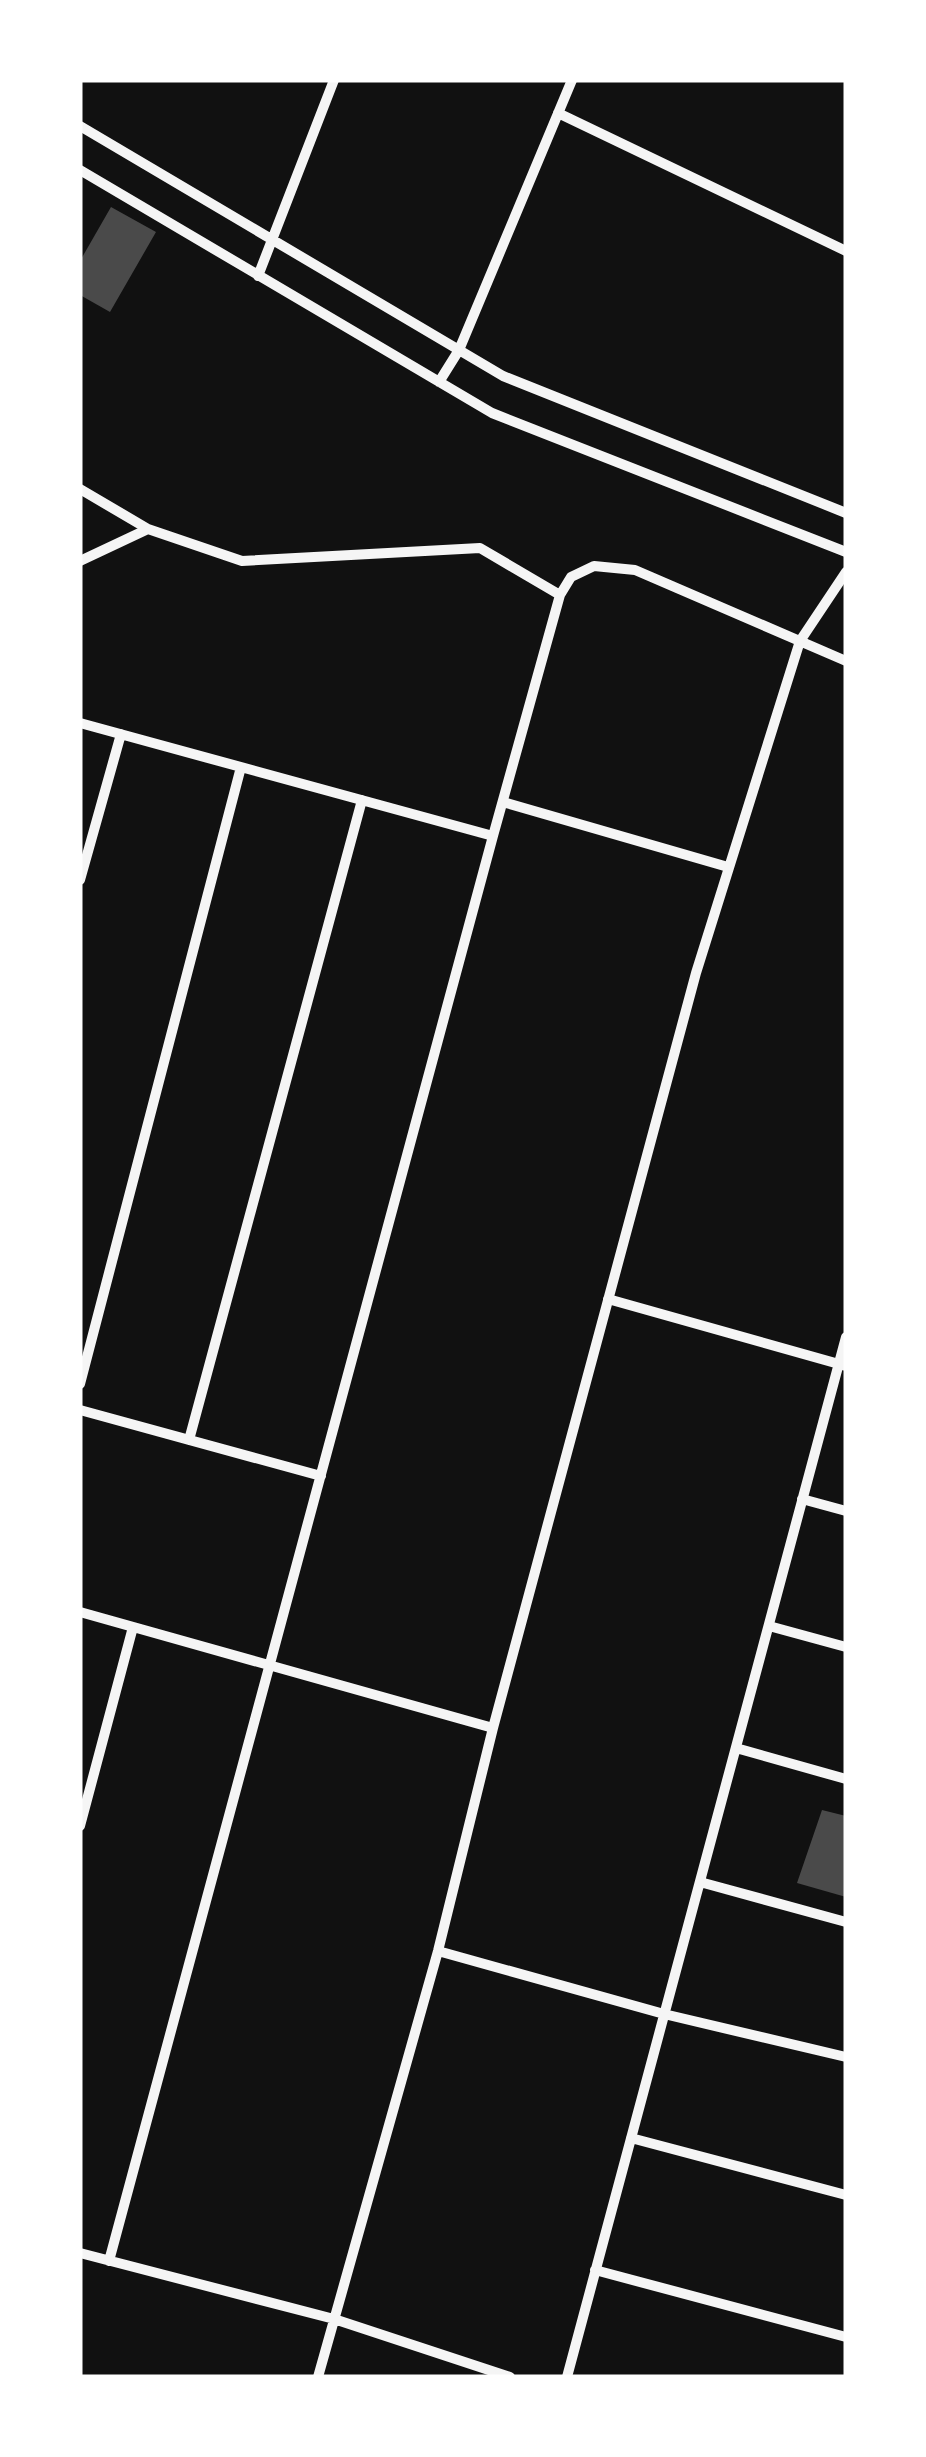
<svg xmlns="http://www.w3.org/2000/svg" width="926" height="2457" viewBox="0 0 926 2457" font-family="'Exo 2',sans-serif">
  <rect width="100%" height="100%" fill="#111"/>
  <!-- building -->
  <path fill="#4a4a4a" d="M111,207L156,232L110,312L80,295V261Z
    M822,1810L846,1816V1897L797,1883Z"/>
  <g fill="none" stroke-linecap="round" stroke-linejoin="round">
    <!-- minor -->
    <path stroke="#f5f5f5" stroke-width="10" d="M558,113L846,251
      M80,126L503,376L846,513
      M80,170L492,413L846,552
      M258,276L334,80
      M439,382L459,350L572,80
      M80,489L148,529
      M80,561L148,529L242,561L480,548L560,595
      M80,723L493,836
      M503,802L728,867
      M80,880L121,734
      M608,1299L846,1366
      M80,1384L241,767
      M80,1410L321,1476
      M189,1440L362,800
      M802,1499L846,1511
      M80,1612L493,1728
      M769,1626L846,1647
      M736,1748L846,1779
      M80,1826L133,1627
      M700,1882L846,1922
      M438,1951L664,2014L846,2057
      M631,2138L846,2195
      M80,2253L334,2319L510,2377
      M109,2261L493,836L560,595L571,577L594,566L635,570L846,661
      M595,2270L846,2337
      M318,2377L438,1951L493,1728L696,973L800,641L846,572
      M567,2377L846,1337"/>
  </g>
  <!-- border -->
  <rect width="926" height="2457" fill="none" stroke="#ffffff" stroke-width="165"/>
</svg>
